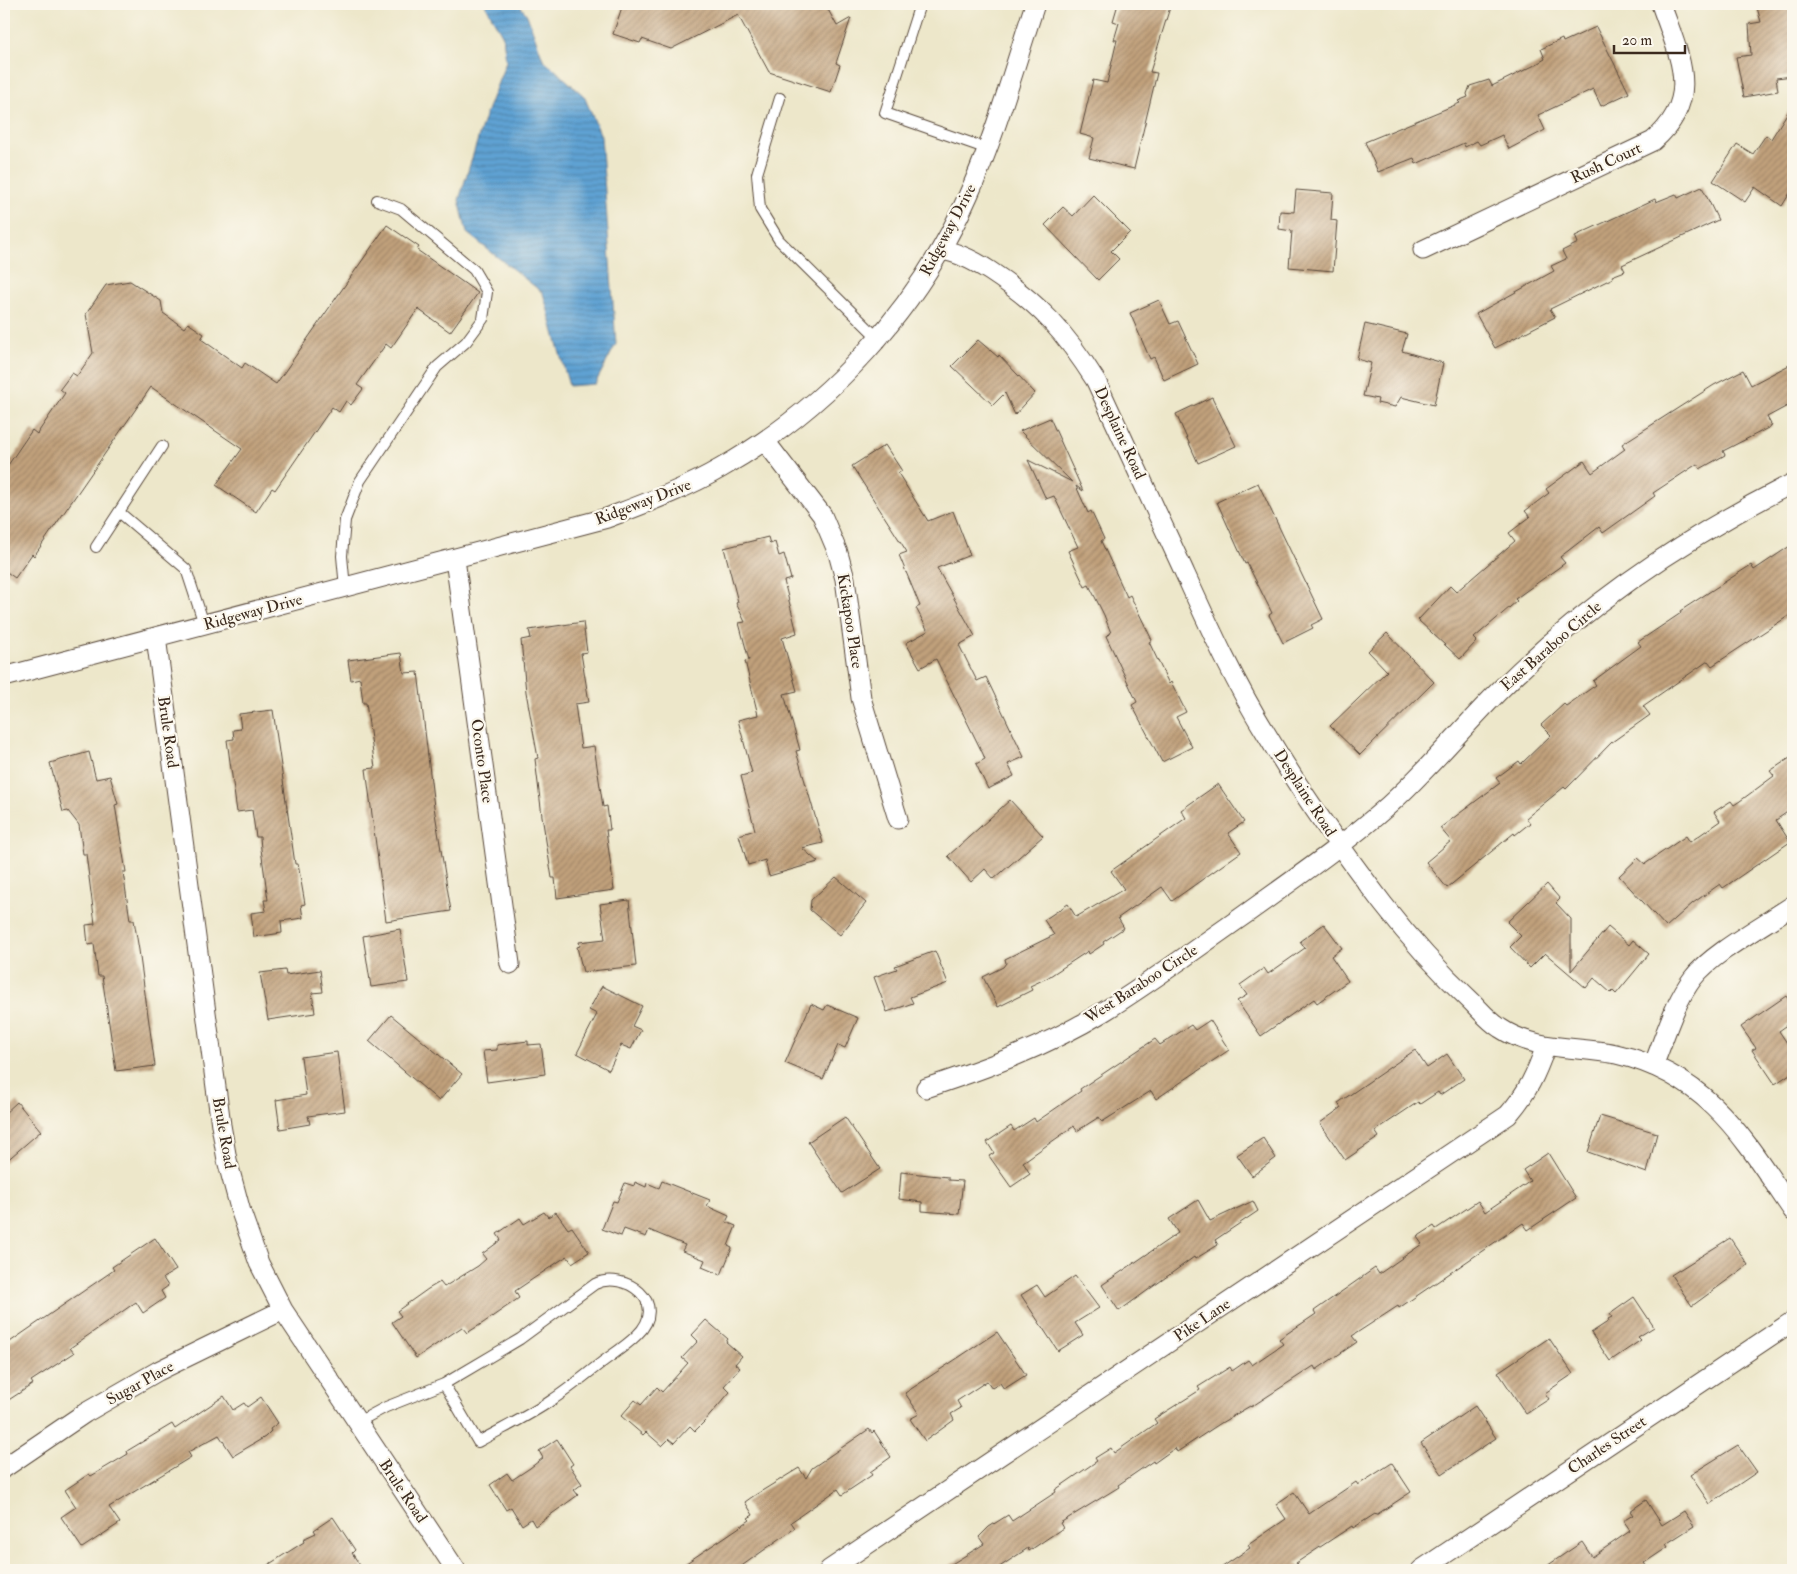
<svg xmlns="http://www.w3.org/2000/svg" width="1797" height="1574" viewBox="0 0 1797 1574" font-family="'IM FELL Double Pica',serif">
  <defs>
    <pattern id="water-rules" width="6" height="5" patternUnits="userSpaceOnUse" patternTransform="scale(1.25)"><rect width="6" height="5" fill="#5fa2d3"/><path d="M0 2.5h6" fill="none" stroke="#5084ab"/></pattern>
    <pattern id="building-hatch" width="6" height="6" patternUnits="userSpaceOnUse" patternTransform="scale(1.25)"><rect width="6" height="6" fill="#c1a17c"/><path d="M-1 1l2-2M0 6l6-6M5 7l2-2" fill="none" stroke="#9e8365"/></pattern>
  </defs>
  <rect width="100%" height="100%" fill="#fbf7ec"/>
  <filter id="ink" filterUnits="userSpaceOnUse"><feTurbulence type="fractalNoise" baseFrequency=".02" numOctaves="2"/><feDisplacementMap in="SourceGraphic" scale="10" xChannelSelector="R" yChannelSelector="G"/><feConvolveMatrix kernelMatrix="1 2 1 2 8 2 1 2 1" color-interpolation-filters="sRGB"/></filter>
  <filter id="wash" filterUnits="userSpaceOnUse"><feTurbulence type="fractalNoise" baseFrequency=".0096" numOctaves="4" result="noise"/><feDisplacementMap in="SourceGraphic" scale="20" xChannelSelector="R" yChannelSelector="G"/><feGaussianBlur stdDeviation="1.12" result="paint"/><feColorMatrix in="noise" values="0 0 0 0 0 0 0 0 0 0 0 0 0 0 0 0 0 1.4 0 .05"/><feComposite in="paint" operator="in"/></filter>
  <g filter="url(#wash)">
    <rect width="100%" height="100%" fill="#ede7ca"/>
    <!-- water -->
    <path fill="url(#water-rules)" stroke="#4d6678" d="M485,4H519L527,15L543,59L584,96L601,136L616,344L595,384L569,386L543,293L467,233L459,200L485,116L506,62L503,37Z"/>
    <g id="blocks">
      <!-- building -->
      <path fill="url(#building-hatch)" d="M623,4H825L837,26L851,18L836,63L840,65L831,92L769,72L738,15L671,49L642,39L640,43L613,34Z
        M1118,4H1171L1150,72L1157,73L1134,169L1089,158L1094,138L1080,134L1093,80L1107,83L1117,40H1114L1119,23L1113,21Z
        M1756,4H1789L1793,22V76L1776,78L1778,91L1744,97L1736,57L1751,55L1749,24L1761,22Z
        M1596,27L1629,93L1601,106L1593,89L1538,115L1545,130L1509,149L1502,135L1480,145L1477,141L1465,147L1464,143L1416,164L1414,158L1378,172L1365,142L1460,103L1458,101L1468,97L1467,94L1470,86L1489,80L1492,86L1533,66L1545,59L1541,49L1562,39L1563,42Z
        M1793,104V188L1782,206L1755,187L1745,202L1713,181L1737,144L1753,154L1766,135L1771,139Z
        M1702,187L1718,220L1622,265L1625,271L1612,276L1613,278L1550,309L1555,317L1495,348L1476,314L1554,271L1551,266L1566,259L1562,251L1578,243L1575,236L1655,199L1656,202L1676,194L1678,198Z
        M1296,190L1333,193L1331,220L1337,221L1333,271L1289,267L1292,231L1279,229L1280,211L1294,212Z
        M1093,195L1130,232L1111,251L1119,259L1098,280L1045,225L1063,207L1073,216Z
        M387,225L419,247L417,250L478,293L450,332L418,309L391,348L386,344L357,385L363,389L351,405L346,401L339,412L332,407L275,490L272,488L256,512L216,485L242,449L151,387L34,556L32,554L15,578L4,570V471L32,430L37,434L65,393L60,389L72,373L77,376L93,353L86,314L106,285L130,281L161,301L163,313L184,328L188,323L204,334L201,339L242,368L245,363L276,384Z
        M1159,300L1170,324L1178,321L1198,364L1164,380L1154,357L1150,359L1130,313Z
        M1365,324L1407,334L1402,351L1443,363L1434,405L1401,397L1395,407L1377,403L1378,399L1363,396L1371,363L1357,359Z
        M978,340L998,357L999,355L1035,393L1015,415L1005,393L993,405L952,366Z
        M1793,363V403L1767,417L1772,426L1723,451L1725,455L1700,469L1697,464L1653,493L1655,496L1603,533L1599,527L1560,557L1565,563L1515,599L1517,601L1474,638L1477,641L1460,659L1418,620L1450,586L1456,592L1515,541L1509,533L1530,517L1525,511L1549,493L1546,489L1584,461L1592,473L1625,449L1622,444L1714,385L1743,370L1751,385Z
        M1212,397L1236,446L1198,463L1176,414Z
        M1050,418L1083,491L1076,486L1088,513L1091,511L1104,539L1101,541L1127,597L1130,595L1152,640L1149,642L1169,684L1171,682L1186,712L1176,717L1192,747L1162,762L1132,705L1137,702L1106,636L1111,633L1104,615L1089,585L1085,587L1068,551L1078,547L1054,496L1046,499L1028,460L1072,482L1020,431Z
        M885,445L902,471L898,473L928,521L953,511L970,555L937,568L975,636L959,645L977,681L986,677L1024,757L1008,764L1014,776L988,789L976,764L985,759L983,754L936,659L920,668L906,643L928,631L916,608L920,606L899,555L907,552L852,466Z
        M1258,483L1323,619L1311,625L1313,628L1283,643L1269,615L1272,613L1247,563L1245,564L1217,502Z
        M768,537L770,544L775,542L779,556L784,554L791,579L784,581L797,633L782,638L797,691L784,694L800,750L796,751L823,843L802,848L818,862L769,876L765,860L748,865L739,835L755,830L741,776L752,773L738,720L758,715L745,661L749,660L739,623L745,622L736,603L738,602L724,548Z
        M1793,544V613L1712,666L1708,661L1643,706L1650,715L1612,742L1566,789L1564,787L1526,818L1530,823L1515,835L1514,833L1447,888L1426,862L1451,841L1440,828L1500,783L1496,778L1519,761L1521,764L1551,735L1541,725L1564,704L1566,706L1596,685L1593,681L1641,646L1638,642L1681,613L1680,611L1751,565L1754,570Z
        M583,622L587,652L581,653L589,702L575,704L581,748L594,746L603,807L607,806L610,830H606L614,890L557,898L555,878H552L542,816L535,759L538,758L526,692L521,640L531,638L529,630Z
        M1387,633L1434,682L1360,755L1330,726L1387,671L1368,651Z
        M401,653L404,673L418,672L434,807L451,911L386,921L366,769L375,768L366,703H363L360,678L351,680L348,660Z
        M273,710L295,864H298L305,904L301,905L303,918L281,921L282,933L254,937L251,913L266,911L264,900H268L261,849L260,837H256L252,810L237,812L227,740L234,739L233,730L241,729L239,714Z
        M89,752L96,779L110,776L118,804L115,805L126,872H123L130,920H134L139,950L155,1066L116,1071L102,976H98L94,944L88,945L86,925L95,924L86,854H83L79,825L68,811L63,812L50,763Z
        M1793,756V808L1776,820L1790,842L1723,888L1720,884L1693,903L1666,927L1619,876L1638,858L1645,864L1686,836L1690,842L1720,821L1714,812L1731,801L1734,805L1740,801L1774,776L1770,771Z
        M1218,784L1244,822L1228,833L1241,852L1172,901L1162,887L1118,918L1124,928L1103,942L1104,944L1089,954L1088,951L1047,978L1030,986L1032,990L998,1007L983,977L1003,967L1006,963L1005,959L1054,935L1044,920L1068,904L1076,917L1124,889L1111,871L1186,818L1181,810Z
        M1010,800L1043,836L994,879L985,869L971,882L948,856Z
        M836,877L866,903L840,935L810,910L811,900Z
        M1547,884L1560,899L1556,903L1571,919V971L1608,927L1629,945L1633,940L1649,954L1616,994L1613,991L1611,993L1594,978L1586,988L1545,953L1530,968L1510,947L1521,936L1507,922Z
        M629,900L636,966L583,972L577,947L580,946L579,942L605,939L600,904Z
        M1324,924L1342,948L1331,956L1348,981L1317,1003L1314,999L1261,1036L1237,1001L1247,995L1240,985L1264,968L1268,974L1305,948L1300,941Z
        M400,929L408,982L371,987L363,936Z
        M935,951L948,983L910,997L913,1003L887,1012L874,977L897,969L895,966Z
        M285,970L286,975L320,970L323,992L312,993L315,1013L268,1020L260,973Z
        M602,986L642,1006L632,1026L641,1030L631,1049L621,1045L609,1070L577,1053L597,1014L589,1010Z
        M1786,996L1793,1006V1021L1779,1031L1793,1052V1072L1775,1084L1752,1050L1756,1048L1741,1027Z
        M811,1004L824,1010L827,1005L858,1018L845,1048L838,1045L823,1079L785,1063Z
        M391,1015L462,1074L439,1101L369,1041Z
        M1210,1020L1229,1050L1156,1099L1151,1091L1102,1122L1099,1117L1077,1131L1074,1126L1023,1162L1030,1174L1011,1187L989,1156L994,1153L987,1142L1011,1126L1014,1131L1034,1118L1036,1122L1081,1091L1080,1089L1155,1039L1160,1045L1191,1025L1195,1030Z
        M528,1041V1045L541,1044L545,1074L487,1082L483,1051L497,1050V1045Z
        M1415,1050L1427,1068L1447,1054L1464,1079L1440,1095L1438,1092L1420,1104L1418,1102L1375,1131L1379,1137L1345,1160L1320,1123L1341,1108L1338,1103Z
        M337,1052L345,1111L308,1116L310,1124L280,1129L276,1100L306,1095L301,1057Z
        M17,1102L41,1131L4,1163V1114Z
        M1600,1116L1657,1133L1647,1173L1588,1152Z
        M845,1117L880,1169L842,1193L808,1142Z
        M1263,1138L1276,1158L1252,1176L1237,1155Z
        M1548,1153L1576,1198L1528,1230L1523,1223L1399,1308L1398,1306L1352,1336L1357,1342L1316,1370L1314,1366L1251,1407L1250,1406L1221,1423L1177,1452L1175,1448L1154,1463L1153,1461L1118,1485L1119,1487L1060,1523L1063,1528L1029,1551L1028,1548L995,1570H942L984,1544L979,1537L989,1527L1008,1515L1012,1521L1056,1492L1055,1490L1097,1461L1095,1458L1111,1448L1114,1453L1157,1423L1154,1419L1200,1390L1198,1387L1230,1367L1232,1371L1248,1360L1252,1365L1283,1344L1279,1339L1316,1314L1314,1311L1375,1268L1379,1274L1422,1244L1417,1237L1434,1226L1436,1229L1478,1201L1485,1212L1526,1184L1530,1181L1523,1170Z
        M901,1172L948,1177V1180L963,1181L959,1214L922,1211V1202L899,1199Z
        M662,1181L710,1200L707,1206L729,1216L726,1222L736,1226L728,1246L732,1248L721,1275L702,1267L705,1260L682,1251L685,1245L649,1230L646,1237L624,1229L621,1236L602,1229L613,1201L617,1202L625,1183L634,1186L635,1182L646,1187L647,1183L659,1188Z
        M1198,1200L1210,1221L1253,1201L1258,1211L1215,1240L1218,1245L1195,1259L1194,1257L1119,1311L1102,1285L1178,1233L1169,1219Z
        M544,1212L548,1217L556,1212L568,1229L572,1227L589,1252L572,1263L567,1256L515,1291L519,1298L483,1323L467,1333L462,1327L416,1358L392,1322L401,1316L397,1311L428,1289L440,1282L444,1287L478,1266L486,1259L482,1254L501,1240L497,1234L520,1218L524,1224Z
        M155,1238L176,1270L163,1278L168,1286L161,1291L165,1298L143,1313L136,1302L70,1348L74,1353L31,1381L33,1384L4,1403V1346L114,1270L112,1267Z
        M1730,1238L1748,1265L1692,1306L1671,1275Z
        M1075,1276L1099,1308L1075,1323L1083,1335L1058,1351L1021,1295L1037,1285L1045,1297Z
        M1634,1297L1654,1327L1638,1337L1641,1340L1610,1361L1591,1333L1609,1321L1608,1319L1612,1317L1610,1314Z
        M706,1320L728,1339L726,1342L742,1356L735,1364L740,1368L724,1386L730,1392L705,1421L695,1431L690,1426L674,1443L669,1439L662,1446L646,1432L643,1435L621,1416L635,1400L641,1405L657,1387L662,1392L688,1363L682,1358L698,1341L692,1335Z
        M997,1332L1026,1375L1004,1389L1000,1383L992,1388L987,1381L957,1401L961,1408L951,1414L954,1420L925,1441L910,1419L919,1414L905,1393Z
        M1549,1338L1573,1374L1545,1393L1549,1399L1526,1414L1498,1372Z
        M224,1396L233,1410L244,1403L247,1407L261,1397L278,1423L270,1429L271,1431L265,1437L233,1456L219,1435L188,1452L191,1457L109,1507L120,1523L82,1548L61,1517L76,1507L65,1490L89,1474L91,1476L108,1466L128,1454L127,1451L172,1424L175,1429Z
        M1475,1406L1496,1438L1442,1474L1421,1443Z
        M869,1429L872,1433L874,1431L891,1457L870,1472L872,1475L842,1495L838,1489L791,1522L795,1528L736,1570H676L750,1520L748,1518L753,1515L745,1502L752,1497L799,1468L806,1478L812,1468Z
        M557,1439L573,1464L570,1466L582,1484L574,1490L578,1495L535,1526L531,1519L522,1525L511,1507L506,1510L490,1485L507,1473L512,1480L530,1468L543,1458L539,1451Z
        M1738,1445L1757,1472L1710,1504L1690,1475Z
        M1392,1463L1411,1492L1376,1515L1375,1514L1353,1528L1352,1526L1296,1563L1301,1570H1218L1250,1548L1248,1545L1286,1519L1276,1504L1294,1492L1309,1514L1356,1482L1358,1485Z
        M1646,1500L1662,1525L1684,1511L1694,1526L1666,1544L1668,1547L1644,1563L1649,1570H1541L1582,1542L1592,1557L1630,1531L1623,1521L1633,1515L1630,1511Z
        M333,1517L355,1550L352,1553L363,1570H260L304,1542L303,1539L316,1533L314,1530Z"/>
    </g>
  </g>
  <g filter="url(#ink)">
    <use href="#blocks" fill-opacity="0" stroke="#564638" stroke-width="1"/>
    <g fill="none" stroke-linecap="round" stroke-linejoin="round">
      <defs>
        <path id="lane" d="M920,4L885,113L988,149
          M780,98L757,174L760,209L779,240L878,338
          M119,512L186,569L204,624
          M96,547L162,446
          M345,588L342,556L345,520L360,481L437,367L466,342L483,319L487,292L474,270L401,209L377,200
          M358,1422L386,1407L444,1384L520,1339L595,1284C624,1270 671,1302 637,1335C626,1346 613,1354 601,1363C584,1376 569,1389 552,1400C529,1416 503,1428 478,1442L444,1384"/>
        <path id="street" d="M941,250C958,252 976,262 990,271C1039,303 1065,332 1096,381C1125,443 1153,505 1182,567C1208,624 1234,682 1267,735C1302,794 1341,849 1383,904C1410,939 1439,971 1471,1001C1480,1010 1489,1021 1500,1028C1534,1051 1577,1046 1616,1054C1709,1075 1744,1139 1793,1211
          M1423,250L1653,141C1703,98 1679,57 1661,4
          M765,441L822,515L838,553L845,579L861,698L898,819
          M455,559L510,964
          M156,637L221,1125L227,1160L241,1212L259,1263L283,1310L456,1570
          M4,677L607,518C646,503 685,489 721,468C829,407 918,309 968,196C996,134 1014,68 1035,4
          M1653,1066C1665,1037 1674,1003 1693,978C1712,953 1766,924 1793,905
          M926,1088C987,1068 1047,1046 1103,1012C1150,983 1194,950 1240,918C1290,882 1343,846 1389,805C1429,769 1463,727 1501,689C1586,604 1686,537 1793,483
          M4,1468L85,1413L158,1371L283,1310
          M829,1570L1508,1115C1528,1092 1536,1074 1546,1046
          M1421,1570L1793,1321"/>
      </defs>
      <!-- lane casing -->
      <use href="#lane" stroke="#564638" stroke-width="12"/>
      <!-- street casing -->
      <use href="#street" stroke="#564638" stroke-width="21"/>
      <!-- lane -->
      <use href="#lane" stroke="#fff" stroke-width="10"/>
      <!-- street -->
      <use href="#street" stroke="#fff" stroke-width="19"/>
    </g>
  </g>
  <g text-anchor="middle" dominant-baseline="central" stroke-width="4.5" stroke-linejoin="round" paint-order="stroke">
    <!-- street labels -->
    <g font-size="16" fill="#3b2a1e" stroke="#fbf7ec">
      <text transform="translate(1606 163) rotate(-25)">Rush Court</text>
      <text transform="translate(948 230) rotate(-62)">Ridgeway Drive</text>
      <text transform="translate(1120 433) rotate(65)">Desplaine Road</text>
      <text transform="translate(643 502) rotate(-21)">Ridgeway Drive</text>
      <text transform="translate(253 612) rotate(-15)">Ridgeway Drive</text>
      <text transform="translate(850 621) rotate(81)">Kickapoo Place</text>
      <text transform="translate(1551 646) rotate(-41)">East Baraboo Circle</text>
      <text transform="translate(168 732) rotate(82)">Brule Road</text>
      <text transform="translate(482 761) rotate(82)">Oconto Place</text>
      <text transform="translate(1305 793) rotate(57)">Desplaine Road</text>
      <text transform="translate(1141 984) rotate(-33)">West Baraboo Circle</text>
      <text transform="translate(224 1133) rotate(80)">Brule Road</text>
      <text transform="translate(1202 1320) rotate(-34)">Pike Lane</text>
      <text transform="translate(140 1383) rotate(-29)">Sugar Place</text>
      <text transform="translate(1607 1445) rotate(-34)">Charles Street</text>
      <text transform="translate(403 1491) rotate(56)">Brule Road</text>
    </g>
  </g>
  <!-- margin -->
  <rect width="1797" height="1574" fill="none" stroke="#fbf7ec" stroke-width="20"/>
  <!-- scale -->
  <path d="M1614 45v8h71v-8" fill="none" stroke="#3b2a1e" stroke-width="2.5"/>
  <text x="1622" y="45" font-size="15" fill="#3b2a1e" stroke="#fbf7ec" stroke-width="4" paint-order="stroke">20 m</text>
</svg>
